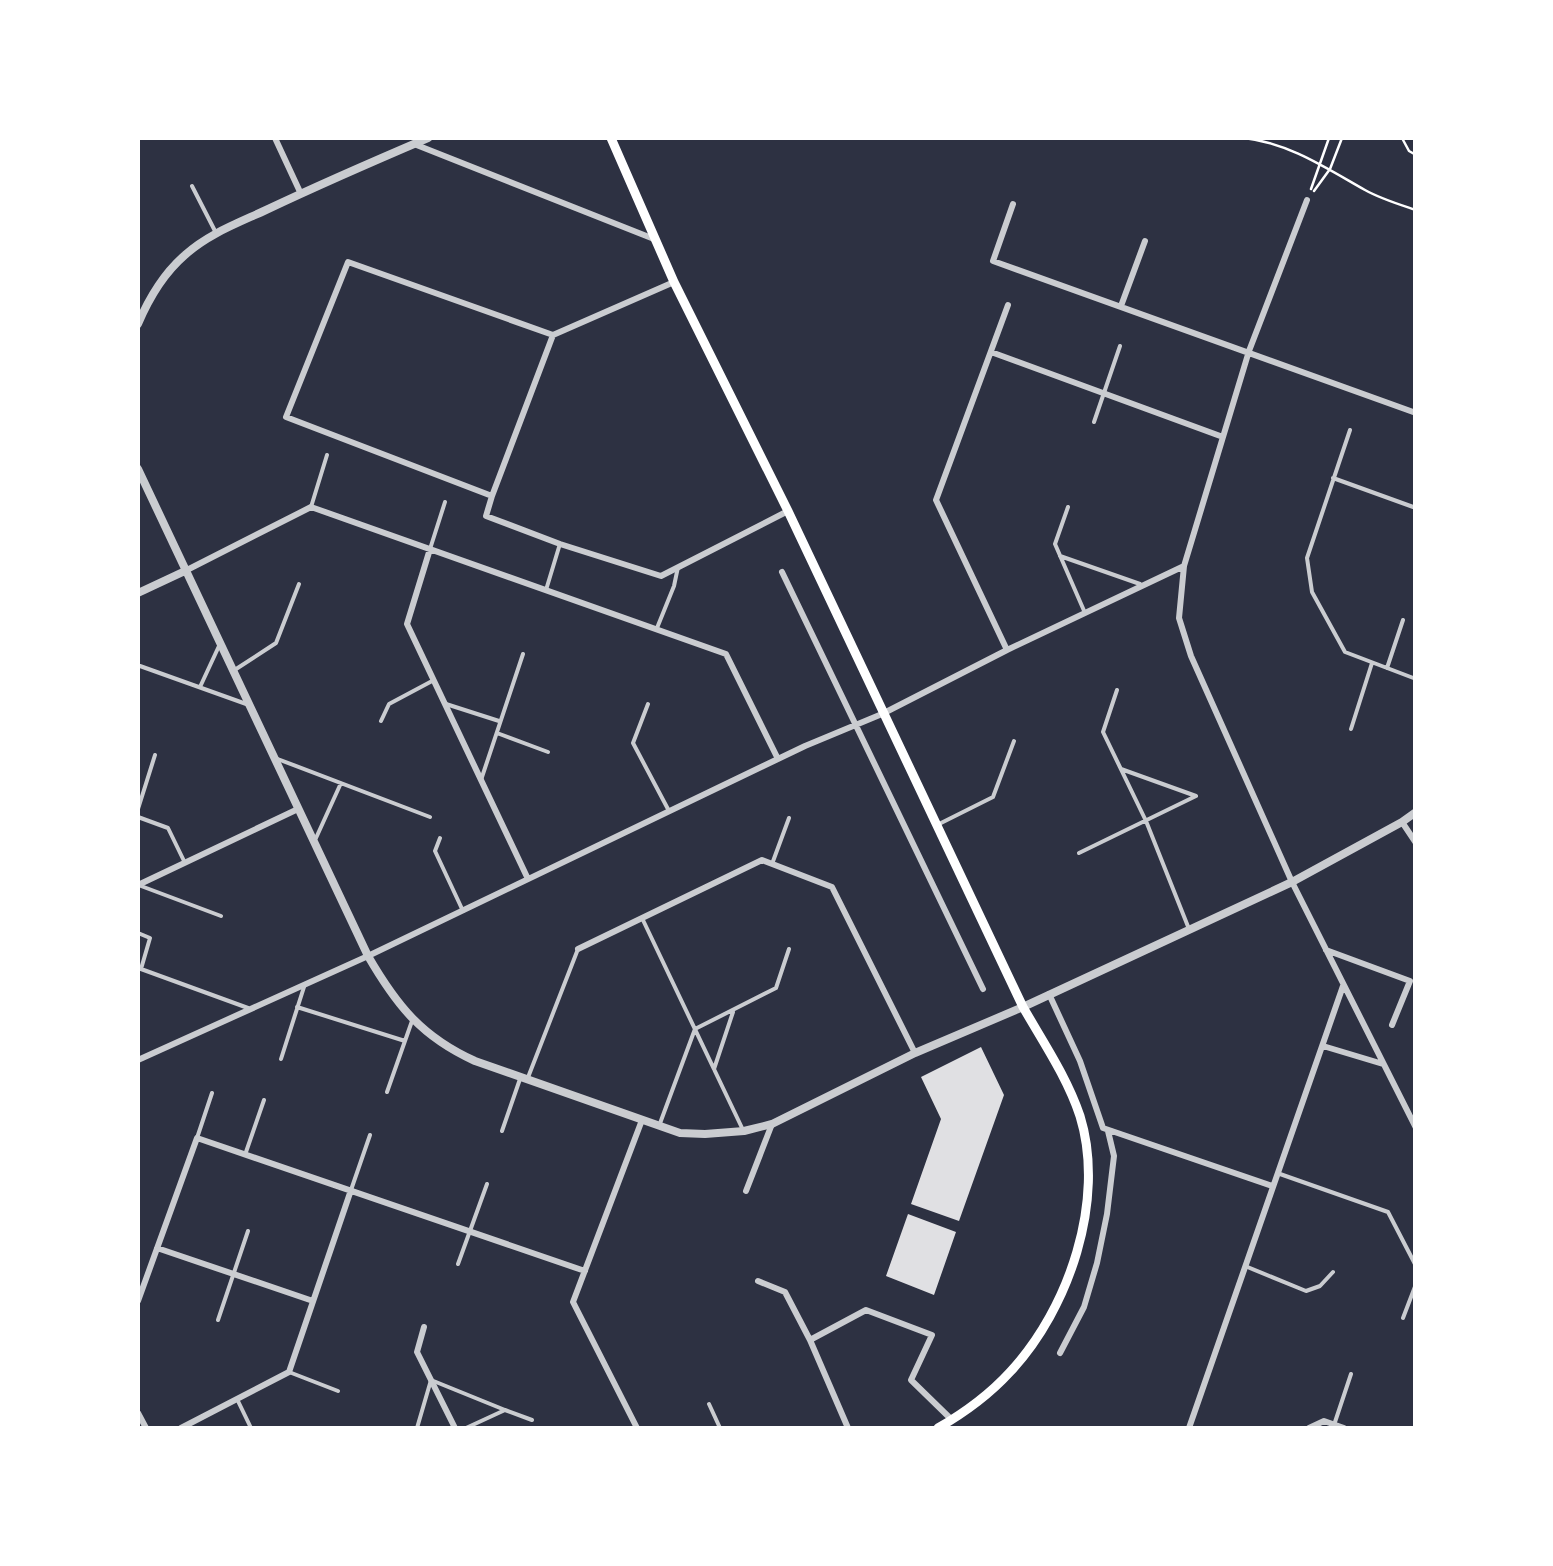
<svg xmlns="http://www.w3.org/2000/svg" width="1553" height="1566" viewBox="0 0 1553 1566" font-family="'Work Sans',sans-serif">
  <rect width="100%" height="100%" fill="#2d3142"/>
  <!-- building -->
  <path fill="#e0e0e3" d="M981,1047L1004,1095L959,1221L911,1204L941,1119L921,1077Z
    M908,1214L956,1232L934,1295L886,1276Z"/>
  <g fill="none" stroke-linecap="round" stroke-linejoin="round">
    <!-- path -->
    <path stroke="#fff" stroke-width="2.5" d="M1244,138C1289,143 1326,168 1365,190C1381,199 1398,204 1416,210
      M1402,138L1409,151L1416,155
      M1311,189L1329,138
      M1314,191L1330,169L1342,138"/>
    <!-- service -->
    <path stroke="#caccd0" stroke-width="4" d="M192,186L215,231
      M1094,422L1120,346
      M1350,430L1307,558L1312,592L1345,652L1416,679
      M1333,478L1416,508
      M311,507L327,455
      M1068,507L1055,544L1085,613
      M430,549L445,502
      M1060,556L1140,584
      M546,590L559,547
      M657,628L674,586L678,567
      M140,666L249,705
      M1387,668L1403,620
      M233,671L276,643L299,584
      M200,687L219,646
      M1117,690L1103,732L1146,821L1189,929
      M446,704L499,721
      M648,704L633,743L669,811
      M381,721L389,704L434,680
      M1351,729L1372,663
      M497,733L548,752
      M275,758L430,817
      M481,780L523,654
      M138,809L155,755
      M138,817L168,828L185,863
      M939,824L993,797L1014,741
      M316,838L341,783
      M440,838L435,851L463,911
      M1079,853L1196,796L1121,769
      M772,864L789,818
      M141,886L221,916
      M642,918L743,1130
      M138,933L150,938L141,969L248,1008
      M297,1007L405,1041
      M281,1059L304,987
      M714,1069L733,1012
      M527,1080L578,949
      M387,1092L412,1021
      M659,1126L695,1029L776,988L789,949
      M502,1131L520,1079
      M197,1138L212,1093
      M246,1152L264,1100
      M1280,1174L1388,1212L1416,1266
      M351,1190L370,1135
      M458,1264L487,1184
      M1245,1266L1306,1291L1320,1286L1333,1272
      M1403,1318L1416,1284
      M218,1320L248,1231
      M289,1372L338,1391
      M237,1399L251,1428
      M709,1404L720,1428
      M1334,1425L1351,1374
      M417,1428L431,1380L505,1410
      M466,1428L505,1410L532,1420"/>
    <!-- minor -->
    <path stroke="#caccd0" stroke-width="6" d="M275,138L301,194
      M414,144L654,239
      M1307,200L1249,351L1184,566L1179,618L1191,656L1292,882L1416,1128
      M1013,204L993,261L1416,413
      M1121,306L1145,241
      M553,335L492,496L486,516L560,544L661,576L788,511
      M991,352L1223,437
      M492,496L286,417L348,262L553,335L674,282
      M430,549L407,624L528,879
      M185,571L311,507L726,654L778,759
      M782,572L983,989
      M1007,650L936,500L1008,305
      M1402,822L1416,843
      M138,885L298,809
      M578,949L762,860L832,887L915,1053
      M1326,950L1410,981L1392,1025
      M1049,994L1080,1061L1103,1128L1272,1186
      M1323,1046L1383,1064
      M138,1060L368,956L805,746L882,714L1007,650L1184,566
      M746,1191L772,1124
      M157,1248L313,1301
      M758,1281L785,1292L810,1340L848,1428
      M138,1301L197,1138L585,1271
      M424,1327L417,1352L455,1428
      M810,1340L866,1310L932,1335L911,1380L952,1420
      M1060,1353L1084,1307L1097,1263L1107,1214L1114,1156L1108,1131
      M138,1413L146,1428
      M181,1428L289,1372L351,1190
      M637,1428L573,1302L642,1120
      M1189,1428L1343,986
      M1309,1428L1324,1421L1344,1428"/>
    <!-- tertiary -->
    <path stroke="#caccd0" stroke-width="8" d="M138,324C149,298 163,274 185,255C208,234 238,223 266,210C319,185 374,161 428,138
      M138,469L368,956C397,1006 422,1037 475,1061L680,1133L705,1134L744,1131L772,1124L915,1053L1023,1007L1292,882L1402,822L1416,812
      M138,593L185,571"/>
    <!-- secondary -->
    <path stroke="#fff" stroke-width="9" d="M611,138L674,282L788,511L1023,1007C1043,1042 1067,1077 1080,1116C1106,1200 1069,1309 1010,1372C989,1395 964,1413 938,1428"/>
  </g>
  <!-- border -->
  <rect width="1553" height="1566" fill="none" stroke="#ffffff" stroke-width="280"/>
</svg>
